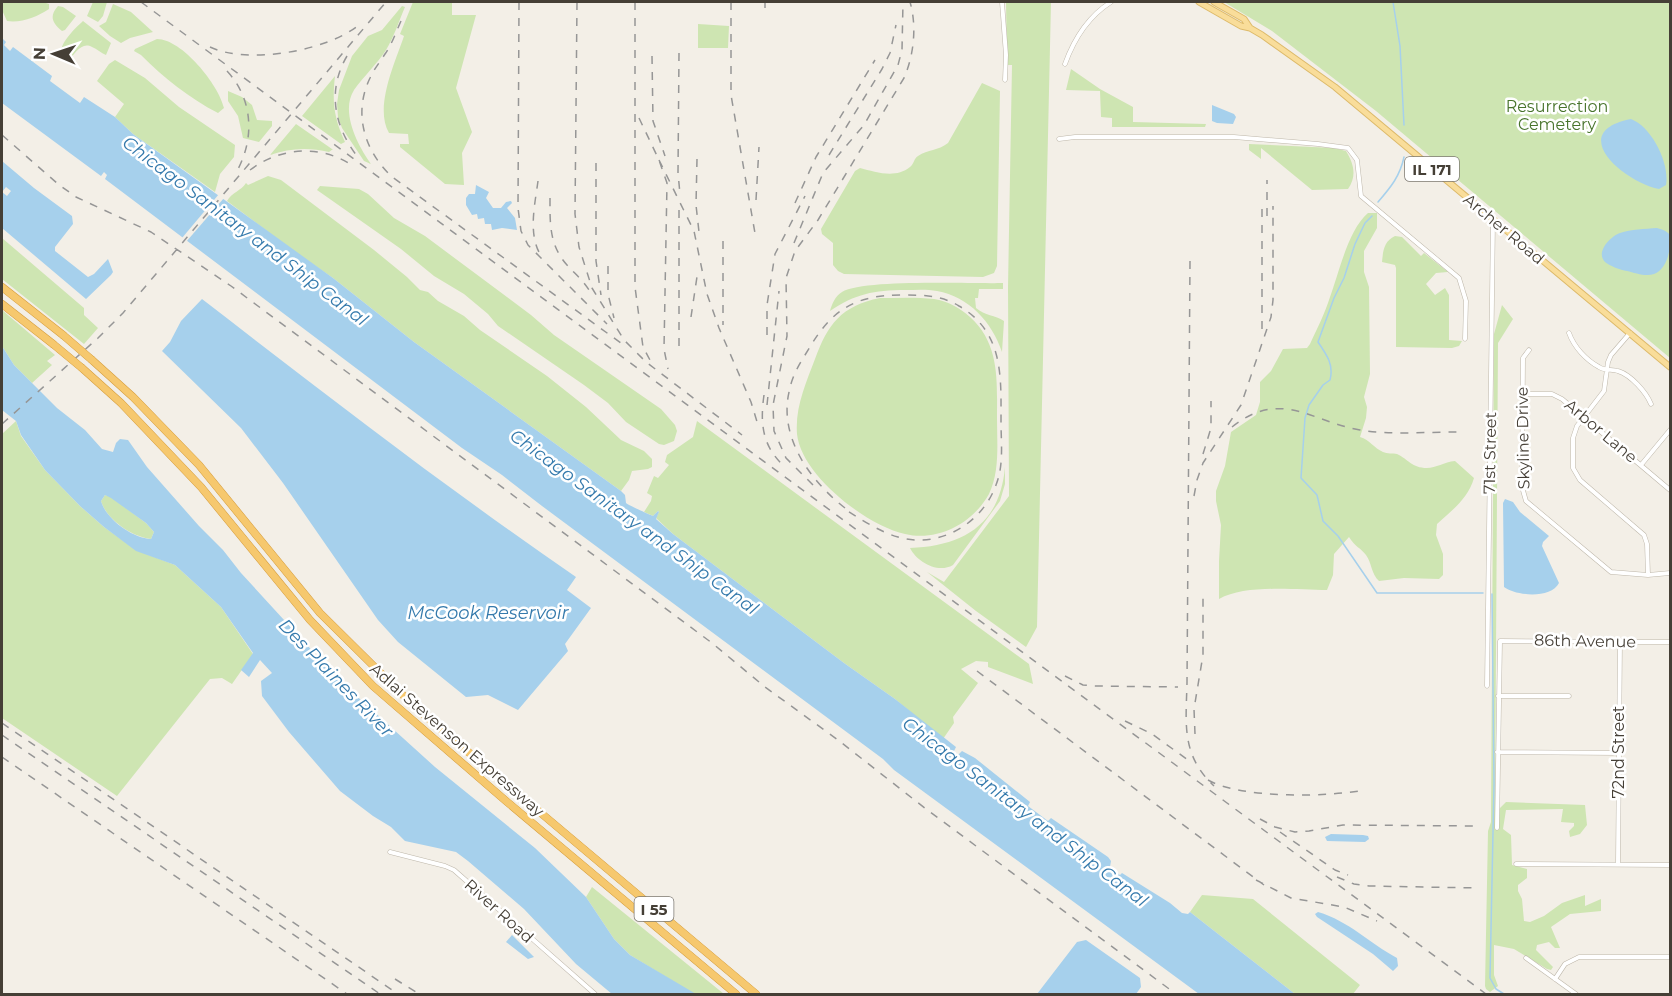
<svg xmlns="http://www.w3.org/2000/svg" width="1672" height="996" viewBox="0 0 1672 996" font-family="Montserrat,sans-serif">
  <rect width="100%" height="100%" fill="#f3efe7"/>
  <!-- green -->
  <path fill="#cee5b2" d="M2,2H43L49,4V9C37,17 22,23 7,21L2,10Z
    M93,2H107L103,16L98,22L87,16Z
    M413,2H452V15H476L456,88L472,132L462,153L464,185L445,184L400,147V144H409L408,134L389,133C374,107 395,63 404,36L400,34Z
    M1006,2H1051L1037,627L1026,647L976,611L927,572L944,582L1009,496L1008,287L1012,65H1007Z
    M1224,2H1670V358L1376,111L1272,31Z
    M113,4L131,12L153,32L130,38L121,43L110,36L99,26L106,22Z
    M58,6L63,7L76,16L65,30L62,31C52,23 49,16 58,6Z
    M402,6L405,7C399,21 394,37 386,50C377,64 364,76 354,90C340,112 358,146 371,164L364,161L342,128L338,117L337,104L339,90L352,56L368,36L382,30Z
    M83,21L111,43L106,55C101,53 97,49 92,47C81,41 75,55 67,61L60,59C58,45 73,30 83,21Z
    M698,24L729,26L728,48H698Z
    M157,39C182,39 219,85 224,108L218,113C189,98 164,78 141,55L134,51L135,49Z
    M115,60L145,78L179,107L235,145L234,157L220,174L215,192L133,134L115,117L124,104L97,81L109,64Z
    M1071,69L1100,89L1133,107V122L1206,124L1205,127H1112V118L1101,117L1100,91L1066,90Z
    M335,76C332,103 334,118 345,142L341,144L302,116Z
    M982,83L1000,91L997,266L994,273L983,277L844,274L838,271L833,265V243L822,234L821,229L855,171L860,168C876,172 895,179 910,167C914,164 914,158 918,156C928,149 938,151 948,143Z
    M228,91L242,97L252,105L257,120L272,121V126L259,142L243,138L238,116L228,101Z
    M296,124L332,149H333L329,152C309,147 289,148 270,155Z
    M1249,144L1334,148L1346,151C1354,164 1357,176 1348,189L1312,190L1261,148V159L1249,150Z
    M268,176L281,180L374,250L407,277L420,290L428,292L438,301L464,316L480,330L547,376L586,407L621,440L644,451L652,459V467L648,469L632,471L629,480L621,491L414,342L333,278L295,252L227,201C232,192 241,191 246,183L248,185Z
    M320,186L359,189L368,194L394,218L425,236L531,315L554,335L661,409L675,425L677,431L674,441L664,445L659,444L626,422L608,403L584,385L498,326L488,314L464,294L434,276L401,249L317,190Z
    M1368,213H1377V228L1364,251V272L1369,287L1370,374L1364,397L1367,407L1366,418L1360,437C1370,440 1374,448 1383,452C1387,454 1393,453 1397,454C1408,459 1412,468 1427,468C1436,468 1444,462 1455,461L1474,478C1468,499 1452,510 1437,524L1436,535L1443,554V575L1439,579L1404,578L1379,581C1371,574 1372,563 1366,555C1361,548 1355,547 1349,537L1334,554L1333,575L1327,590C1296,590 1246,584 1219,599V561L1221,525L1216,501V491L1225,466L1231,432L1256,415L1260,402V382L1271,371L1283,349L1307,348L1310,344C1317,329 1325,313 1330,297C1339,273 1348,230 1368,213Z
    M1395,236L1402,237L1421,256L1424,253L1448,272L1436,273L1426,284L1435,295L1445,288L1449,295V340L1462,341L1459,346L1452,348L1396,347V268L1395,265L1382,262C1383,251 1384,241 1395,236Z
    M2,238L84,308V315L98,328L84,344L2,279Z
    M1003,283V289H979L978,298H975L976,308C985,316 995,315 1004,321L1002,352C992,322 969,297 937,291C927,289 915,290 905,290C874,290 855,294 830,311C832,304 835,296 842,292C863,279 972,284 1003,283Z
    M880,298C898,298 916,297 934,299C948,301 960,308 970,317C1000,344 997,381 997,418C997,443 1000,471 989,494C973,523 938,542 905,534C867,526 801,475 797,434C795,407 806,383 815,359C828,324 841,306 880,298Z
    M1502,305L1513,319L1498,343L1495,806L1499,809L1506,802L1585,805L1587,825L1580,834L1570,837L1569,831L1574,826V823L1561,822L1563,809L1506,810L1503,829L1511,835L1512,865L1527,869V878L1518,885V891L1522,899L1524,921L1530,922L1544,916L1562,903L1585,895V906L1601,899V911L1570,914L1551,927L1560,948H1555L1549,942L1537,945L1536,950L1553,967L1551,970L1547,969L1514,949L1494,945V975L1498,986L1490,992L1486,989L1485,986L1488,831L1491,822L1494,334Z
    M2,310L55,355L47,361L52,365L32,383L14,365L2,346Z
    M16,421L21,436L45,470L80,506L104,527L136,550L175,565L221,607L253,654L232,684L222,678L210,679L117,796L2,718V434Z
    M697,421L1029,664L1033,684L988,667V662L976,661L961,669L978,683L953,717L954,723L943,739L895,699L844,663L673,534L656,518L659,512L658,511L653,516L644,512L651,501L652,496L647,493L654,476L658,478L669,465L665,462L667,455L693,437Z
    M1005,467V484L1000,501L953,565C938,574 917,562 910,548C963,546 1000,525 1005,467Z
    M105,495L111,497L146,523L154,532L151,539C132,537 106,519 101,501Z
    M592,887L724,994H694L630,955L614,939L586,897Z
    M1202,895L1253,899L1360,985L1353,994H1295L1190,912Z"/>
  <!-- water -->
  <path fill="#a6d0ec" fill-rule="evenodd" d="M2,38L6,42L4,45L10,51L13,47L52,76L50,81L80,103L84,97L115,117L133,134L333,278L414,342L621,491L625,495L626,503C630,506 646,513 653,516L658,511L659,512L656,519L673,534L844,663L895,699L956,747L954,751L958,755L962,751L975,758L1030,802L1028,806L1048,821L1051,818L1108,857L1111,861L1110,867L1120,875L1122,873L1170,903L1182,913L1188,914L1190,912L1295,994H1199L894,770L883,759L542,506L502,475L462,448L105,179L107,175L104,172L101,176L2,103Z
    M1212,105L1234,114L1236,117L1233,124L1217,123L1212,121Z
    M1631,119C1652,127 1670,164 1666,185L1659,189C1624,182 1565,132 1631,119Z
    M2,161L34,188L72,216L73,224L55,247V251L88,277L94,274L108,259L113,272L111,275L86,299L2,228V192L7,196L11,191L6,187L2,192Z
    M476,185L489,192L486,198L493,208H501L506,202L511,201L512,203L507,208L515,218L517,230L502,228L492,230L491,224H485L484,218L478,219L477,214L472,215L466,205V198L469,194H475Z
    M1657,228C1661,229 1667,231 1669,234C1672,246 1668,269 1654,274C1646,277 1635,273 1627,271C1620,270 1610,266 1605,262C1595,252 1611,236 1620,233C1631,229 1645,229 1657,228Z
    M202,299C325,394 448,489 576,577L567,590L591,608L565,644L568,651L518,710L488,695L466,697L398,642L378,620L283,483L241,428L162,351L170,342L181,321Z
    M2,346L14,365L57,408L85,430L102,449L113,452L116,443L120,439L128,440L147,467L199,526L223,550L241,573L340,681L435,767L535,848L586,897L614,939L630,955L696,994H612L576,964L524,909L468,861L456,852L405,841L391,827L373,816L340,791L289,732L262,696L261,681L272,673L260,660L249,677L241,670L253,653L221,607L175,565L136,551L104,527L80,506L45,470L21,435L16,421L2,410ZM105,495L111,498L146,523L154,532L151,539C132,538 106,519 101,501Z
    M1505,499L1513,502L1520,512L1549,536L1543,542L1542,546L1559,583C1551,599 1516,596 1504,587L1503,503Z
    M1331,834L1363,835L1368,836L1369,839L1365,842L1327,841L1325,837Z
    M1318,912C1349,921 1369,943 1397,958L1398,966L1393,971L1373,954L1317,917L1315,914Z
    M512,935L534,957L528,959L506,942Z
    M1086,940L1140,978L1141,987L1136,994H1037L1077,942Z"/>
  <!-- pier -->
  <path fill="#f3efe7" d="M219,194L224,198L186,242L182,238Z"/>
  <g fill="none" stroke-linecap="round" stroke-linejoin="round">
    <!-- stream -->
    <path stroke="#a6d0ec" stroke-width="1.5" d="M1393,2L1400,46L1404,125
      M1378,202C1391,187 1400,176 1404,157
      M1372,216L1365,223L1355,244L1344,278L1334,298L1318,342C1327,355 1334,365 1330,380L1323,385L1309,405L1305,418L1301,478L1317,495L1323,521L1338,536L1377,593H1483
      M1492,594L1494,784L1490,978L1496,989L1504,994"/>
    <defs>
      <path id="street" d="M1002,2L1006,55L1005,80
        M1065,64C1074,39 1089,16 1111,2
        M1059,139L1075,137H1234L1318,144L1348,148L1357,160L1361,196L1459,278L1466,301L1465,339
        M1569,333C1574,347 1586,360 1599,367C1605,371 1612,369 1618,371C1631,375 1646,392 1651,404
        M1630,333L1611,355L1608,362L1604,391L1577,426L1573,438V468L1580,480L1644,535L1647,544L1648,575
        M1529,350L1523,358L1522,487L1526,501L1611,572L1648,575L1670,573
        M1523,394H1552L1562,399L1670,490
        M1641,465L1670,430
        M1487,686L1493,220
        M1498,696H1569
        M1497,752L1618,753
        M1497,828L1500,641L1670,642
        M390,852L445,866L454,870L595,994
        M1516,864L1670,865
        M1618,864L1620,640
        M1526,958L1576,994
        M1555,979L1565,964L1579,957H1670"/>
      <path id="primary" d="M1199,2L1241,26L1250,28L1262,35L1335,87L1670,367
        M1214,2L1244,19L1250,28"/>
      <path id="highway" d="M2,287L63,335
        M2,304L53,344
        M92,360L133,397L199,465L320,613L416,708L756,994
        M82,368L121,403L201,487L310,620L373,686L506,801L736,994"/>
    </defs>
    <!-- street casing -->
    <use href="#street" stroke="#beb7aa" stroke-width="5"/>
    <!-- primary casing -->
    <use href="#primary" stroke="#ddba6a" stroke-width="7"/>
    <!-- highway casing -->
    <use href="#highway" stroke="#d59d3e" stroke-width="8"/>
    <!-- street -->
    <use href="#street" stroke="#fff" stroke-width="4"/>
    <!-- primary -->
    <use href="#primary" stroke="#f9dd9a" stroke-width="5"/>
    <!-- highway -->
    <use href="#highway" stroke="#f6c86e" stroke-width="7"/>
    <!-- rail -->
    <path stroke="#969696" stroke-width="1.5" stroke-dasharray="8 8" stroke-linecap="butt" d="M141,2L1486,994
      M519,2L518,208L521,231L528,245L607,324
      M577,2L575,214L579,247L592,288L624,340L646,362L742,435
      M635,2V287L643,347L651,362
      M731,2V95L756,239
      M765,8V2
      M401,21C396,32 392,44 385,54C380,62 374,69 370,78C353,113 364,150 391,176L625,346
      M210,47C247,65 329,51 360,24
      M679,53L678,173L680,194
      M347,56C327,90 334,126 357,156
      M652,56L653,121L665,156
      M227,71C253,99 255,138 237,171
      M639,118L659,160L667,183L664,349L668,369
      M2,135L58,184L76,197L151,232L231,286L712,643L765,687L838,740L926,809L1176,994
      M829,155L882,69L890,53L896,25
      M697,159L696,205L699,232
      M659,160L694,231L707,294L719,328L751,402L758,425
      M596,163V261L601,295
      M250,170C279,148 318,144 350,164
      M538,181C535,204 528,233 540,254
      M550,198C550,223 549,245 567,265C574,273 583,280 589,290
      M756,200L759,147
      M795,203L816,157L875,60
      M1267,216V180
      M723,241V325
      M794,243L823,173L864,125L898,65L902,50L903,2
      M1190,261L1187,683C1186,724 1181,755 1214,786
      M608,266V294L614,318
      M691,317L698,270
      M1262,329V206
      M767,335V305L775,254L805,196
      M679,346V205
      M764,395C760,423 762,446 784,466
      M767,405L779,291
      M2,424L98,338L123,313L386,2
      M1232,427C1281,388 1312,422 1360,430C1391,435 1427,432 1458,432
      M1203,454L1211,428V401
      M813,485L786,458L774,431L773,405L787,336L786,278L795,251L818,220L904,78C914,55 917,26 910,2
      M1194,496L1197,480L1203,463L1241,405L1271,317L1273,300V206
      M845,508C809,480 777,435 790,388C793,373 802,360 810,347C833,308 857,295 902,295C922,295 941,295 959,306C1004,332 1001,377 1001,422C1001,442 1004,465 996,485C982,524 939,549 898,537C880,532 862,520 846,510
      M977,671L1264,885
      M1065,676L1083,685L1094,686L1178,687
      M1125,721L1152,734L1188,760
      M2,723L398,994
      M1195,734L1194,709L1203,655V597
      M2,735L380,994
      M2,757L347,994
      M1208,780C1241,799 1328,797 1365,790
      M1260,819L1275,827L1295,832L1309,831L1343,825L1477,826
      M1280,832L1335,870L1348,875
      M1337,877L1354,884L1369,886L1479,888
      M1256,880L1291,898L1344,907L1377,921
      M395,979L419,994"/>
    <defs>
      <path id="highway-bridge" d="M63,335L92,360
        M53,344L82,368"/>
    </defs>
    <!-- highway-bridge casing -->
    <use href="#highway-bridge" stroke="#d59d3e" stroke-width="8" stroke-linecap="butt"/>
    <!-- highway-bridge -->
    <use href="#highway-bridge" stroke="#f6c86e" stroke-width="7"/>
  </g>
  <g text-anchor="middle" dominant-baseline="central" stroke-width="5" stroke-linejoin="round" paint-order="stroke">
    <!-- shield labels -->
    <g fill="#fff" stroke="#7d7972" stroke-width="1.5">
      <rect x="1405" y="157" width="54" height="24" rx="4.5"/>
      <rect x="634.5" y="897" width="39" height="24" rx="4.5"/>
    </g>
    <g font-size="15" font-weight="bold" fill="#453f36">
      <text x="1432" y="169">IL 171</text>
      <text x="654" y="909">I 55</text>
    </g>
    <!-- park labels -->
    <g font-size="16" fill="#48742c" stroke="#fff">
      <text x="1557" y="106">Resurrection<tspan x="1557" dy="18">Cemetery</tspan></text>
    </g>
    <!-- street labels -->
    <g font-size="16" fill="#453f36" stroke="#fff">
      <text transform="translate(1504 229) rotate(40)">Archer Road</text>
      <text transform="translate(1601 431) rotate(40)">Arbor Lane</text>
      <text transform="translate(1523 438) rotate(-91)">Skyline Drive</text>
      <text transform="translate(1490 453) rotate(-89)">71st Street</text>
      <text transform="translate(1585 641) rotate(1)">86th Avenue</text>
      <text transform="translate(457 740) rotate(41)">Adlai Stevenson Expressway</text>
      <text transform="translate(1618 752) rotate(-90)">72nd Street</text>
      <text transform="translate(499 911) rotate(42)">River Road</text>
    </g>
    <!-- water labels -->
    <g font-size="18" font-style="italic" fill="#357aac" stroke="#fff">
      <text transform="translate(245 231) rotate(37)">Chicago Sanitary and Ship Canal</text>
      <text transform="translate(634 522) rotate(36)">Chicago Sanitary and Ship Canal</text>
      <text x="488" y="613">McCook Reservoir</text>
      <text transform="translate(336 678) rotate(46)">Des Plaines River</text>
      <text transform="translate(1025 812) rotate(37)">Chicago Sanitary and Ship Canal</text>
    </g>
  </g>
  <!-- border -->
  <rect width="1672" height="996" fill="none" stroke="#453f36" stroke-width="6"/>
  <!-- north arrow -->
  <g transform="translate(54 54) rotate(272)" stroke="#ffffff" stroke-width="4.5" paint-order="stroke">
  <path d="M0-4.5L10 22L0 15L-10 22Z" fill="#453f36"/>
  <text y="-9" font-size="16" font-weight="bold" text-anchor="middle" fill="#453f36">N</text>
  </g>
</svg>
